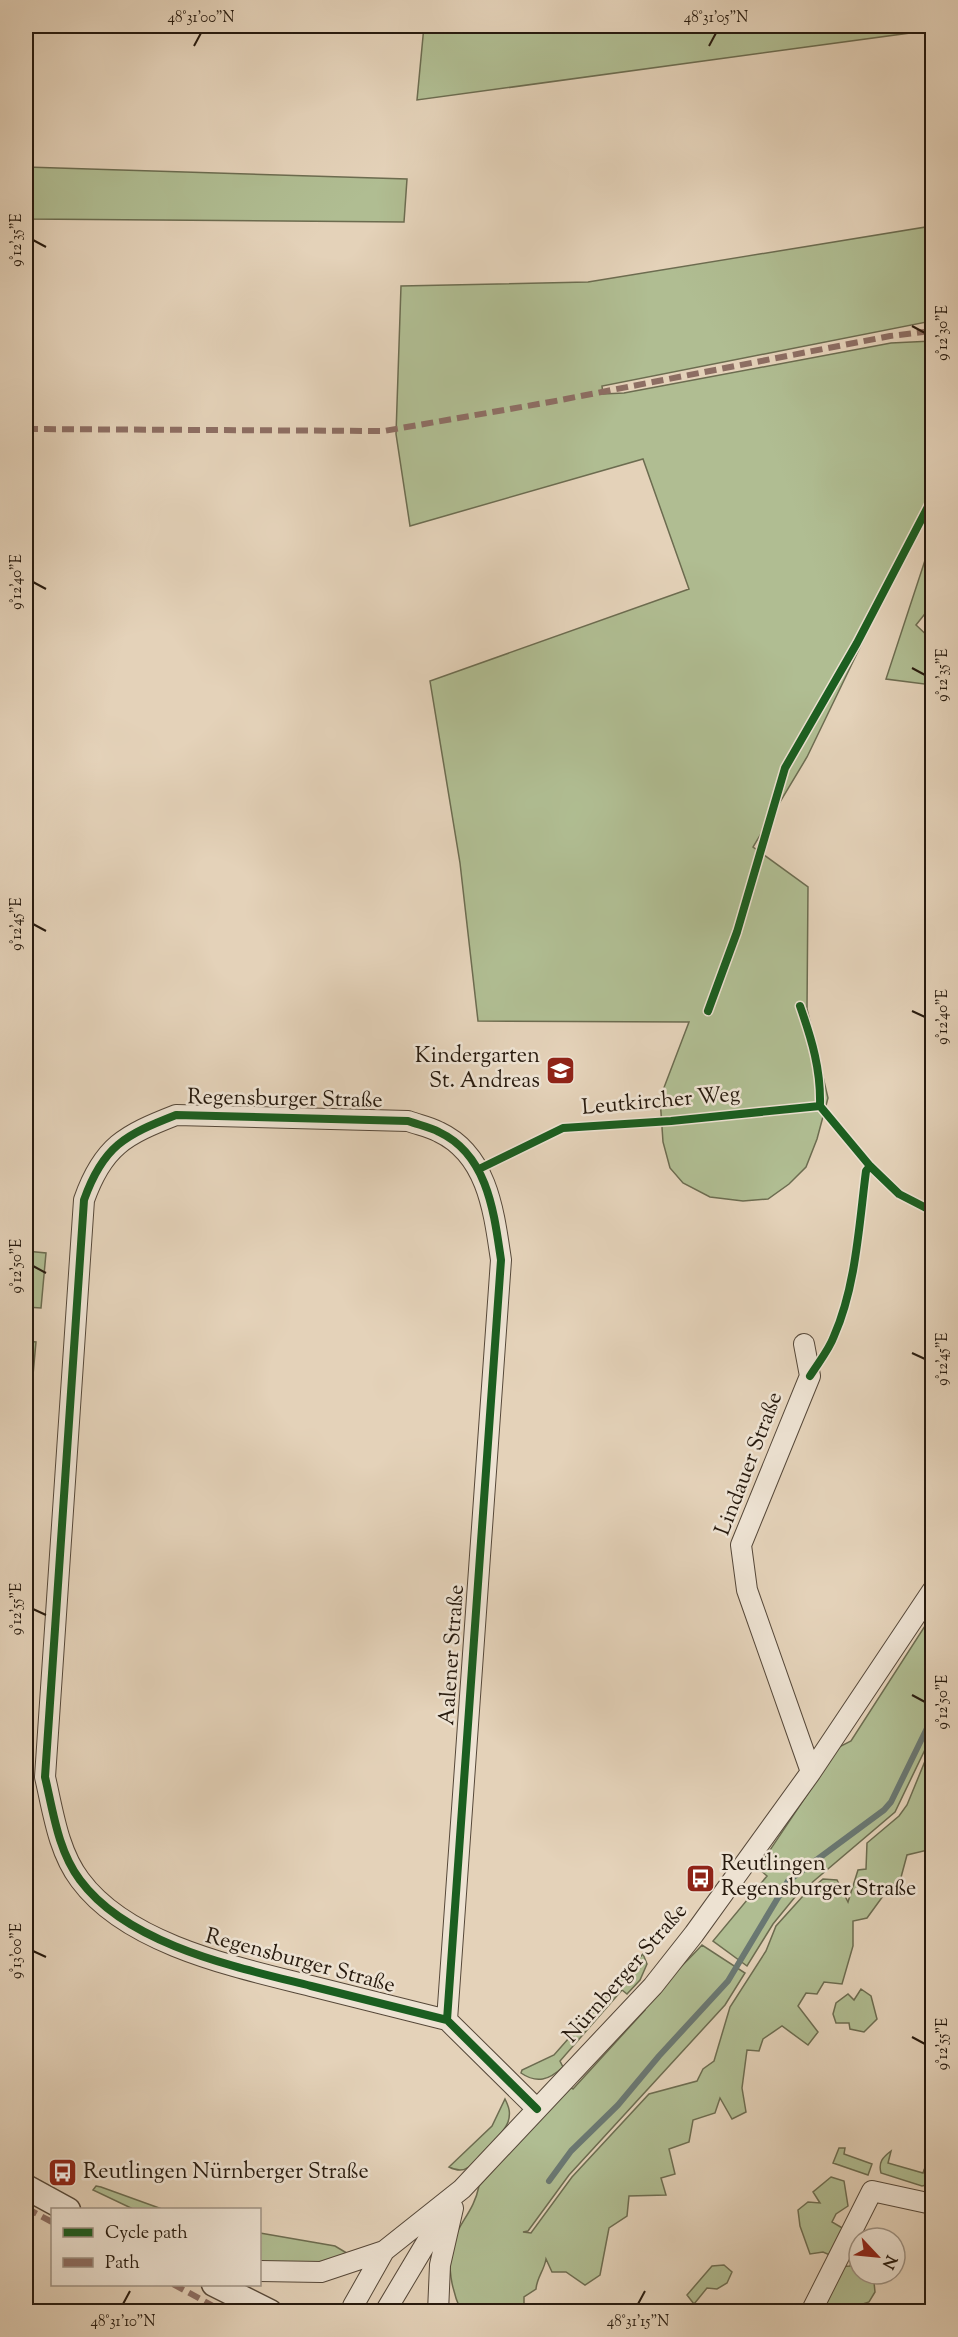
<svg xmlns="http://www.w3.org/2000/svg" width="958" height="2337" viewBox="0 0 958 2337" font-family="'Sorts Mill Goudy',serif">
  <rect width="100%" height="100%" fill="#e4d2b9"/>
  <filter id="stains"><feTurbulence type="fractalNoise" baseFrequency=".00333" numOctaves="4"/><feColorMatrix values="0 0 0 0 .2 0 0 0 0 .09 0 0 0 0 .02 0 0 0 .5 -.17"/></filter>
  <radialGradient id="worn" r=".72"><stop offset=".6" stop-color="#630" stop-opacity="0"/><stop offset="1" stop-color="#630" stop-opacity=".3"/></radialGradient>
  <!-- green -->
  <path fill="#b0bd92" stroke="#6c6c50" stroke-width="1.5" d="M424,26H932V30L417,100Z
    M26,167L407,179L404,222L26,219Z
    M932,226V321L602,386L603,394L624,393L891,343L932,341V498L807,757L753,847L808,887L807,1009L828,1098L817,1139L806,1167L789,1184L768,1199L743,1201L710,1197L683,1183L670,1168L663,1142L660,1098L689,1022L478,1021L460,863L430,681L689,589L643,459L410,526L396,434L401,286L588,282Z
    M932,539V605L916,625L932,640V685L886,679Z
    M26,1251L46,1253L41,1308L26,1307Z
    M26,1341L36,1342L31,1397H26Z
    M932,1615V1735L895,1812L795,1897L773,1924L747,1966L713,1941L767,1876L758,1868L839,1747L851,1741Z
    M932,1744V1826L928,1850L907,1855L900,1881L883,1896L867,1918L853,1921V1946L842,1984L824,1982L817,1994L806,1993L798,2006L818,2032L808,2045L782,2026L763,2039L759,2051L747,2050L742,2088L746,2112L732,2119L720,2098L715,2113L693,2120L689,2142L669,2149L675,2174L661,2178L666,2195L629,2196L627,2216L609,2228L600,2275L585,2285L566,2272H552L546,2259C544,2271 537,2277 536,2289L524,2297V2306L532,2311H461C452,2291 446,2264 453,2242C460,2221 474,2211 479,2186L569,2086L573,2089L645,2010L642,2007C661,1985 683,1966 702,1945L745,1973L725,2005L569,2175L528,2231L523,2232L531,2233L572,2177L649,2094L697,2081L703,2069L714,2061L730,2007L766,1951L776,1926L803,1896L823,1879L837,1880L848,1902L858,1870L866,1869L867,1843L899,1816L907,1805Z
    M643,1954L647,1964L640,1980L627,1994L622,1990L560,2061L563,2067C549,2080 537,2084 521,2073L522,2070L554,2055Z
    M861,1989L871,1996L877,2019L864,2032L850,2029L849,2023H836L833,2014L836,2003L848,1994L854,2000Z
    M505,2099C509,2107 511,2113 508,2122C505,2131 476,2164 467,2168C461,2172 455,2170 449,2167L492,2126Z
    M839,2148H845L844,2154L872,2164L868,2175L833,2163Z
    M891,2151L888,2163L923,2173L924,2170L930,2176L931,2184L922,2186L881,2173C878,2162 883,2157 891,2151Z
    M831,2177L844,2181L848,2206L836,2214L832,2222L844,2229L839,2259L823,2252L810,2254L800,2226L798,2210L808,2202L820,2203L813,2192Z
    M96,2186L101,2187L162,2209H133L93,2190Z
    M260,2233L335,2246L350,2255C321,2267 290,2264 260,2262Z
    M859,2249V2274H884V2276L874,2282L875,2292L869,2302L851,2308L853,2311L815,2312L835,2267L850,2266L854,2254Z
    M724,2265L732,2272L727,2283L717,2289L707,2288L694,2304L687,2295L712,2266Z"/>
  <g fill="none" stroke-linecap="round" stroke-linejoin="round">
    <!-- stream -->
    <path stroke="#6a7873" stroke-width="6" d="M549,2181L571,2151L618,2105L659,2056L728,1981L788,1881L884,1810L891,1802L932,1718"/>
    <defs>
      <path id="minor" d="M804,1344L810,1376L741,1545L747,1590L811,1772
        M447,2020C402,2009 356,1997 311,1986C236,1967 128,1945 80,1880C58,1851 53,1811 45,1777L84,1200C103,1146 125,1135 176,1115L408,1121C419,1125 430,1127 439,1132C488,1155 494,1213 501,1260L447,2020L537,2109
        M260,2271L321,2272L384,2251L462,2189L653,1986L694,1934L811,1772L932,1591
        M353,2312V2306L384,2251
        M385,2312L447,2208
        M438,2312L440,2265L453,2208
        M811,2312L872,2191L932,2204"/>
      <path id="tertiary" d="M26,2187L68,2210
        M214,2284L270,2312"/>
    </defs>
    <!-- minor casing -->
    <use href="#minor" stroke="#564839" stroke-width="22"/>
    <!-- tertiary casing -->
    <use href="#tertiary" stroke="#564839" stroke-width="27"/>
    <!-- minor -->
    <use href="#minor" stroke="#ede2d2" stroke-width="20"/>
    <!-- tertiary -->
    <use href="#tertiary" stroke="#ede2d2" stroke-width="24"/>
    <!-- quiet -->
    <path stroke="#8d6e63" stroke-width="6" stroke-dasharray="12 6" stroke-linecap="butt" d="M26,429L384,431L550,402L890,336L932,331
      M26,2208L52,2222
      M173,2284L224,2312"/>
    <defs>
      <path id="cycleway" d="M800,1006C812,1040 821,1070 820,1106L870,1166L899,1194L932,1211
        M708,1011L737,932L785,768L857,643L932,499
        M479,1169L563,1128L671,1121L820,1106
        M810,1376C818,1363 829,1350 834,1336C856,1286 859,1225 866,1171L870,1166
        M447,2020C402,2009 356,1997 311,1986C236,1967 128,1945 80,1880C58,1851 53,1811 45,1777L84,1200C103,1146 125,1135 176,1115L408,1121C419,1125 430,1127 439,1132C488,1155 494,1213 501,1260L447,2020L537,2109"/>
    </defs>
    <!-- cycleway casing -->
    <use href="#cycleway" stroke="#ede2d2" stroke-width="11"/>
    <!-- cycleway -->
    <use href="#cycleway" stroke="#1b5e20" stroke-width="8"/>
  </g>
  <!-- ticks -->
  <path fill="none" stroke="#271a0e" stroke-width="2" d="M194,46L201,33M709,46L716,33M33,240L46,247M912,326L925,333M33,582L46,589M912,668L925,675M33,924L46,931M912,1011L925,1017M33,1266L46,1273M912,1353L925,1359M33,1609L46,1615M912,1695L925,1702M33,1951L46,1957M912,2037L925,2044M123,2304L130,2291M638,2304L645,2291"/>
  <!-- icons -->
  <defs>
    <symbol id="school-square" viewBox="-11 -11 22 22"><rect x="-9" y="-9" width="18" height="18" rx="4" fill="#8f2418" stroke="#ede2d2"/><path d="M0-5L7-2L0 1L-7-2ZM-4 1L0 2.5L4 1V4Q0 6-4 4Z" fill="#fff"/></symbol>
    <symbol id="bus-square" viewBox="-11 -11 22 22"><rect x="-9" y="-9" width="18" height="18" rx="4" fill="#8f2418" stroke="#ede2d2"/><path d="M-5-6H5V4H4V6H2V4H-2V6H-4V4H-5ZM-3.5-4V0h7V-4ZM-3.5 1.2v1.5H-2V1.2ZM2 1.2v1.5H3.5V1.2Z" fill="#fff"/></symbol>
  </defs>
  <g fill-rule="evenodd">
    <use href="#school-square" x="544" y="1054" width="33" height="33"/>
    <use href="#bus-square" x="684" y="1862" width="33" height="33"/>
    <use href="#bus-square" x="46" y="2156" width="33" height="33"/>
  </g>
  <g text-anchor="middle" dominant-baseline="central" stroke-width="5" stroke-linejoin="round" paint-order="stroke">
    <!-- poi labels -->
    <g font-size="22" fill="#271a0e" stroke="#ede2d2" text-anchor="start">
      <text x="540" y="1057" text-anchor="end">Kindergarten<tspan x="540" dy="25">St. Andreas</tspan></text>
      <text x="721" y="1865">Reutlingen<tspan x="721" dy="25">Regensburger Straße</tspan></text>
      <text x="83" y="2173">Reutlingen Nürnberger Straße</text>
    </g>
    <!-- street labels -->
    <g font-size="22" fill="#271a0e" stroke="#ede2d2">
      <text transform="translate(285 1100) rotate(1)">Regensburger Straße</text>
      <text transform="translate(661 1102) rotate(-5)">Leutkircher Weg</text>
      <text transform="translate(750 1464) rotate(-69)">Lindauer Straße</text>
      <text transform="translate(453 1655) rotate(-86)">Aalener Straße</text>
      <text transform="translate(300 1962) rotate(15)">Regensburger Straße</text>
      <text transform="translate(626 1974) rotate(-49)">Nürnberger Straße</text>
    </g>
  </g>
  <!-- margin -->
  <rect width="958" height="2337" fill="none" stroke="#e4d2b9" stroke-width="66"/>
  <!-- legend -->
  <rect x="51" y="2208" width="210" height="78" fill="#ede2d2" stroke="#9e9284" stroke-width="1.5"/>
  <rect x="63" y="2228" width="30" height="9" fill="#1b5e20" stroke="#9e9284" stroke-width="1.5"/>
  <text x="105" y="2238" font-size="18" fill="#271a0e">Cycle path</text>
  <rect x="63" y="2258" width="30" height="9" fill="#8d6e63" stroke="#9e9284" stroke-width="1.5"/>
  <text x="105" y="2268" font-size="18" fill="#271a0e">Path</text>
  <!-- north arrow -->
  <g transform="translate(877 2256) rotate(116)"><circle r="28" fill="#ede2d2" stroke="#9e9284" stroke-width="1.5"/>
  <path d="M0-4.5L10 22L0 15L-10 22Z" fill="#8f2418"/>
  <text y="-9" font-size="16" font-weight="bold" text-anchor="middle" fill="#271a0e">N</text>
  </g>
  <rect x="33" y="33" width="892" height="2271" fill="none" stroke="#271a0e" stroke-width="2"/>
  <g font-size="15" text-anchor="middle" fill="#271a0e">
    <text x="201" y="22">48°31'00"N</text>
    <text x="716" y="22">48°31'05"N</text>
    <text transform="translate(16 240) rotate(-90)" y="5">9°12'35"E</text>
    <text transform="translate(942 333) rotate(-90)" y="5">9°12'30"E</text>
    <text transform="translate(16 582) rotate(-90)" y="5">9°12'40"E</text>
    <text transform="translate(942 675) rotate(-90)" y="5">9°12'35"E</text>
    <text transform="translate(16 924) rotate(-90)" y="5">9°12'45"E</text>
    <text transform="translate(942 1017) rotate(-90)" y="5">9°12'40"E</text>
    <text transform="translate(16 1266) rotate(-90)" y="5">9°12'50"E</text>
    <text transform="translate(942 1359) rotate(-90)" y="5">9°12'45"E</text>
    <text transform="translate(16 1609) rotate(-90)" y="5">9°12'55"E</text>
    <text transform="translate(942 1702) rotate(-90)" y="5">9°12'50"E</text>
    <text transform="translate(16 1951) rotate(-90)" y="5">9°13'00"E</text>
    <text transform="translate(942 2044) rotate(-90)" y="5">9°12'55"E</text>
    <text x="123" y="2326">48°31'10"N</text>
    <text x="638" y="2326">48°31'15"N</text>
  </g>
  <rect width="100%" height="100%" filter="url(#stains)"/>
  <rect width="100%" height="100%" fill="url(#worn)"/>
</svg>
